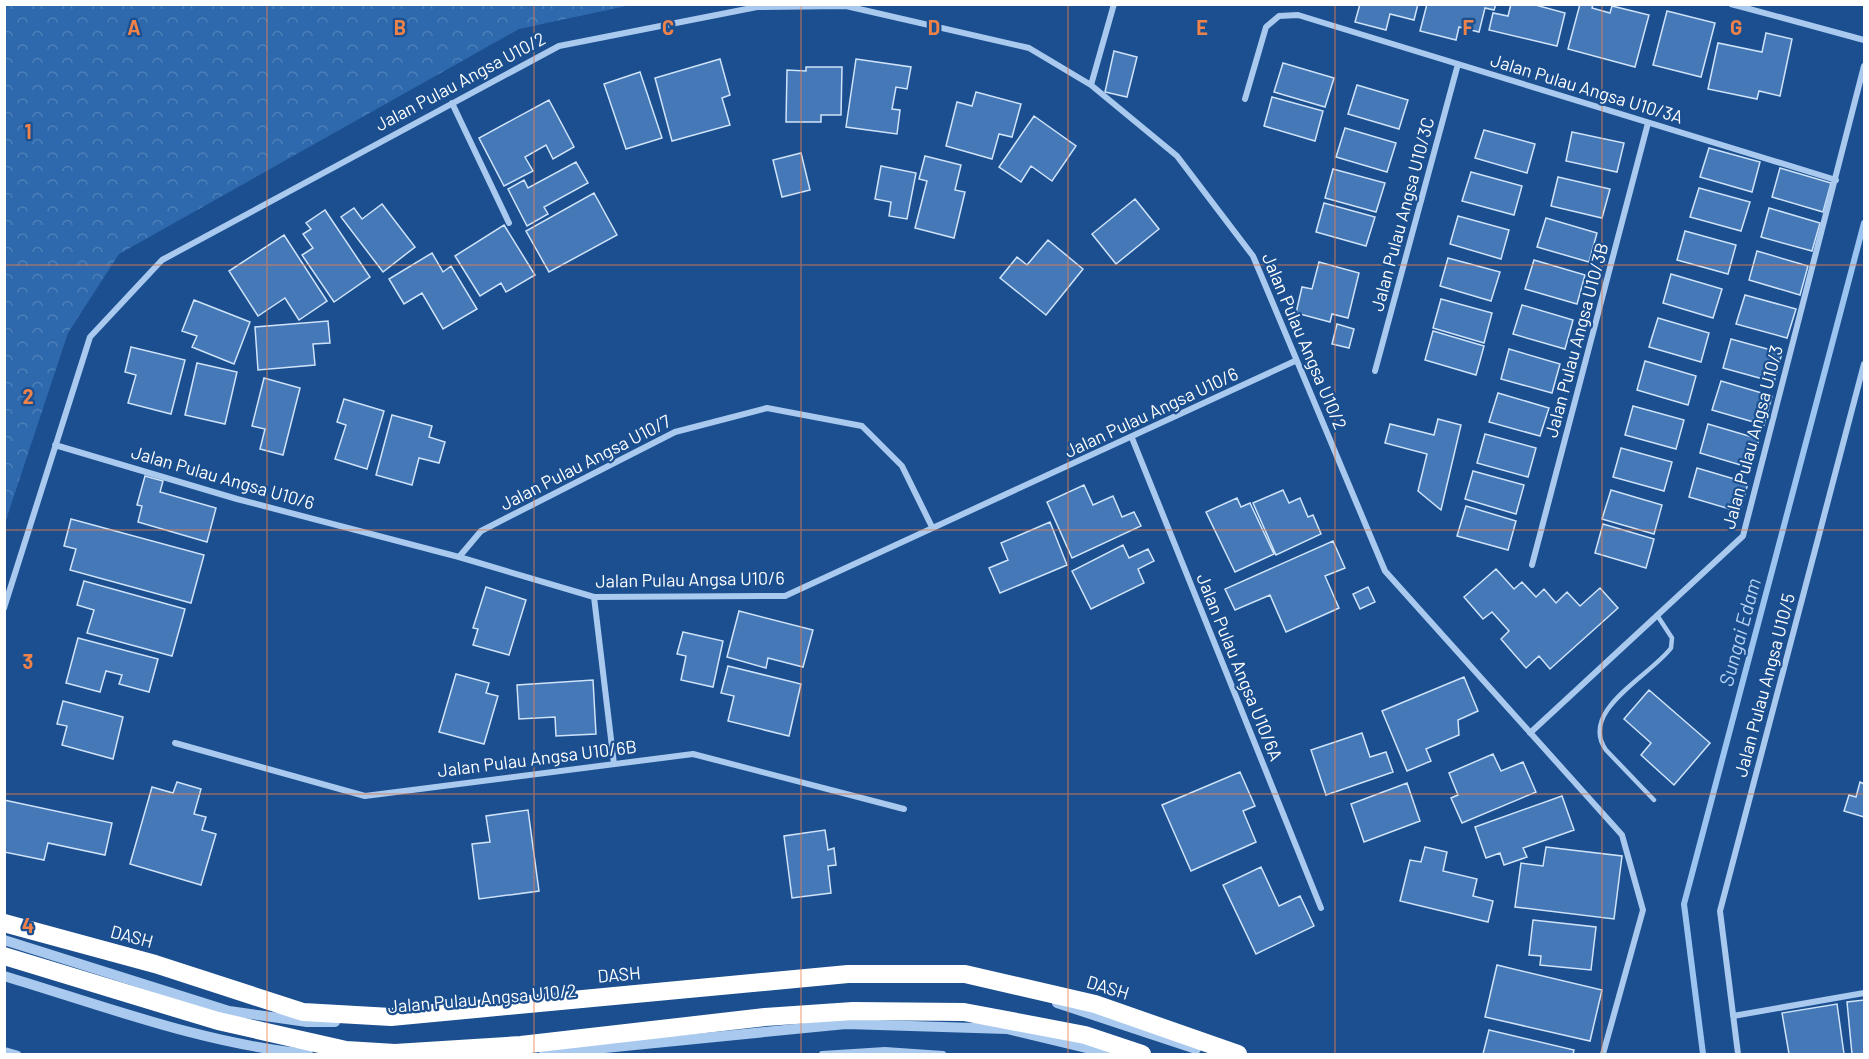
<svg xmlns="http://www.w3.org/2000/svg" width="1869" height="1059" viewBox="0 0 1869 1059" font-family="Barlow,sans-serif">
  <defs>
    <pattern id="forest-crowns" width="20" height="18" patternUnits="userSpaceOnUse" patternTransform="scale(1.5)"><rect width="20" height="18" fill="#2e69ad"/><path d="M2 6a3 3 0 1 1 6 0M12 15a3 3 0 1 1 6 0" fill="none" stroke="#4d80b9"/></pattern>
  </defs>
  <rect width="100%" height="100%" fill="#1b4f8f"/>
  <!-- forest -->
  <path fill="url(#forest-crowns)" d="M5,4H631V5L519,29L119,254L68,333L5,523Z"/>
  <g fill="none" stroke-linecap="round" stroke-linejoin="round">
    <!-- stream -->
    <path stroke="#9cc4f0" stroke-width="6" d="M1703,1054L1684,904L1864,223"/>
  </g>
  <!-- building -->
  <path fill="#4478b7" stroke="#cfe3fa" stroke-width="1.5" d="M1360,4H1418L1414,20L1390,14L1386,30L1355,22Z
    M1427,4H1496L1494,10L1485,8L1479,32L1459,27L1456,40L1420,31Z
    M1511,4H1532L1565,13L1557,46L1489,30L1493,13L1508,16Z
    M1580,4H1593L1592,8L1610,13L1612,6L1649,15L1635,67L1568,49Z
    M1667,11L1715,23L1701,77L1653,65Z
    M1766,33L1792,39L1780,96L1759,91L1757,99L1708,89L1718,43L1762,52Z
    M1114,51L1137,57L1127,97L1105,92Z
    M720,59L730,95L722,98L730,125L672,141L655,78Z
    M856,59L911,67L907,89L896,87L892,109L900,110L897,134L846,127Z
    M1283,63L1334,78L1325,107L1274,92Z
    M806,67H842L841,115H821V122H786L787,70L806,71Z
    M640,72L662,138L626,149L604,84Z
    M1357,85L1408,100L1399,129L1348,114Z
    M976,92L1021,104L1012,137L999,134L992,159L946,146L957,102L972,106Z
    M1272,97L1323,111L1315,141L1264,126Z
    M549,100L574,147L553,159L546,145L525,157L533,171L504,186L479,138Z
    M1034,116L1076,146L1052,181L1031,166L1021,182L999,167Z
    M1345,128L1396,143L1387,172L1336,157Z
    M1484,130L1535,144L1527,173L1475,158Z
    M1572,132L1624,143L1617,172L1566,161Z
    M1709,148L1760,162L1752,192L1700,177Z
    M801,153L810,190L782,197L773,160Z
    M925,156L961,165L955,190L965,192L954,238L915,228L927,181L919,179Z
    M576,162L588,183L544,207L548,214L527,226L508,189L524,180L528,188Z
    M881,166L916,173L907,219L889,216L891,202L875,199Z
    M1780,168L1831,183L1823,212L1772,197Z
    M1333,169L1385,183L1376,212L1325,198Z
    M1471,172L1522,186L1514,215L1462,201Z
    M1558,177L1610,189L1602,218L1551,206Z
    M1699,188L1750,202L1741,231L1690,217Z
    M594,193L617,235L549,272L526,231Z
    M1135,199L1159,229L1116,264L1092,234Z
    M1324,203L1375,217L1366,246L1316,232Z
    M382,204L415,247L383,272L341,217L354,208L362,219Z
    M1769,208L1820,223L1812,251L1761,237Z
    M325,210L370,277L334,302L302,255L313,248L303,234L311,229L306,223Z
    M1458,216L1509,230L1501,259L1450,244Z
    M1546,218L1597,233L1589,262L1537,247Z
    M504,225L535,275L506,292L501,283L480,296L455,256Z
    M1685,231L1736,245L1728,274L1677,260Z
    M284,235L327,301L299,320L285,298L258,316L229,271Z
    M1048,240L1083,269L1046,315L1000,278L1017,257L1027,265Z
    M1757,251L1808,266L1800,295L1749,280Z
    M432,253L443,272L451,266L477,309L443,329L422,293L404,304L389,279Z
    M1448,258L1500,272L1491,301L1440,286Z
    M1534,260L1585,275L1577,304L1525,289Z
    M1319,262L1359,273L1348,318L1332,314L1330,322L1296,313L1302,287L1312,289Z
    M1671,274L1722,289L1713,318L1663,303Z
    M1745,295L1796,309L1787,338L1736,324Z
    M1441,299L1492,313L1484,343L1433,328Z
    M194,300L250,322L234,364L192,347L197,336L182,331Z
    M1522,305L1573,320L1565,349L1513,334Z
    M1658,318L1709,333L1701,362L1649,347Z
    M328,321L330,343L313,344L315,365L258,370L255,327Z
    M1337,324L1354,329L1349,348L1332,344Z
    M1433,331L1484,346L1476,375L1425,360Z
    M1731,339L1782,353L1774,382L1723,368Z
    M131,347L185,360L171,414L128,403L136,375L125,372Z
    M1509,349L1560,364L1552,393L1501,379Z
    M1645,361L1696,376L1688,405L1637,390Z
    M197,363L237,372L225,424L185,415Z
    M264,378L300,388L283,455L260,449L265,429L252,426Z
    M1721,381L1772,396L1764,425L1712,410Z
    M1498,393L1549,408L1540,436L1489,422Z
    M344,399L384,411L367,469L335,459L346,425L337,422Z
    M1633,406L1684,420L1676,449L1625,435Z
    M392,415L432,426L429,437L445,442L439,463L419,458L412,485L376,475Z
    M1438,419L1461,425L1441,510L1418,491L1427,454L1385,443L1390,424L1434,435Z
    M1708,424L1759,439L1751,468L1700,453Z
    M1485,434L1536,448L1528,477L1477,463Z
    M1621,448L1672,462L1664,491L1613,477Z
    M1697,468L1748,483L1740,512L1689,497Z
    M1473,471L1524,485L1516,514L1465,499Z
    M145,476L163,481L160,492L216,508L207,542L138,522L142,506L137,505Z
    M1084,485L1093,505L1113,496L1122,517L1134,512L1141,526L1072,558L1047,502Z
    M1283,490L1289,503L1300,498L1308,517L1313,515L1321,534L1276,555L1253,503Z
    M1611,490L1662,505L1654,534L1602,519Z
    M1237,498L1241,507L1250,503L1274,554L1235,572L1206,512Z
    M1466,506L1516,521L1508,550L1457,536Z
    M71,519L204,555L191,603L70,570L76,549L64,546Z
    M1050,522L1067,565L1000,593L989,568L1008,560L1001,543Z
    M1603,524L1654,539L1646,568L1595,553Z
    M1333,541L1345,568L1325,576L1339,608L1286,632L1270,595L1235,610L1225,589Z
    M1123,545L1129,558L1148,549L1154,561L1138,569L1144,583L1091,609L1072,571Z
    M1496,569L1514,589L1522,582L1536,597L1544,589L1556,603L1567,592L1580,606L1600,588L1618,608L1550,669L1539,656L1526,668L1501,639L1509,631L1492,612L1483,619L1464,597Z
    M84,581L185,609L172,656L87,633L94,610L77,605Z
    M486,587L526,600L509,655L473,645L478,629L473,628Z
    M1368,587L1375,602L1360,609L1353,594Z
    M739,611L813,630L803,667L768,658L766,668L727,657Z
    M683,632L723,641L713,687L681,680L686,656L677,654Z
    M78,638L158,659L149,692L119,684L122,675L106,671L100,692L66,683Z
    M728,666L801,684L789,736L728,721L734,696L721,693Z
    M456,674L489,683L486,693L498,696L484,744L439,732Z
    M1464,677L1478,711L1458,720L1459,735L1426,749L1431,761L1407,771L1382,711Z
    M593,680L596,734L556,736L555,717L519,719L517,685Z
    M1649,690L1710,743L1674,785L1641,755L1651,743L1624,719Z
    M63,701L123,717L113,759L62,745L67,726L57,724Z
    M1362,733L1370,757L1386,752L1393,772L1326,795L1311,750Z
    M1493,754L1501,771L1523,762L1536,792L1462,823L1451,798L1458,795L1449,773Z
    M1240,772L1255,806L1243,811L1256,842L1191,871L1162,805Z
    M177,782L201,789L194,814L206,817L202,830L216,834L201,885L130,864L152,787L173,793Z
    M1860,782L1864,784V817L1844,811L1849,795L1856,797Z
    M1407,783L1420,821L1364,842L1351,804Z
    M1562,796L1574,830L1523,848L1527,857L1504,865L1500,853L1486,858L1475,827Z
    M4,800L112,823L105,855L48,843L44,860L4,852Z
    M528,810L539,891L479,899L472,844L490,842L486,816Z
    M825,830L828,850L834,848L836,865L828,866L831,893L792,898L784,836Z
    M1425,847L1447,852L1443,871L1477,879L1473,896L1493,901L1488,922L1400,901L1410,860L1421,862Z
    M1546,847L1622,856L1614,919L1515,907L1521,863L1543,866Z
    M1261,867L1279,906L1300,896L1314,926L1256,954L1223,885Z
    M1533,920L1596,927L1591,970L1540,965L1541,956L1529,955Z
    M1497,965L1602,990L1590,1041L1485,1017Z
    M1864,1000V1054H1852L1847,1002Z
    M1837,1004L1844,1054H1789L1782,1013Z
    M1489,1030L1574,1050L1573,1054H1483Z"/>
  <g fill="none" stroke-linecap="round" stroke-linejoin="round">
    <!-- service -->
    <path stroke="#a9c9ee" stroke-width="4.5" d="M1654,800L1606,750C1578,711 1650,676 1671,648L1672,638L1657,615"/>
    <!-- minor -->
    <path stroke="#a9c9ee" stroke-width="6" d="M1731,4L1864,40
      M1091,85L1114,4
      M1245,99L1266,27L1279,16L1298,15L1836,180
      M452,103L509,223
      M1375,371L1458,64
      M1132,438L1321,908
      M55,445L237,499L459,557L594,597L785,596L1295,361
      M459,557L481,531L675,432L767,408L862,426L902,466L932,527
      M1532,565L1648,123
      M594,597L614,764
      M4,608L90,337L162,260L559,46L757,7L846,6L1029,48L1091,85L1177,156L1253,256L1385,571L1622,835L1643,910L1603,1054
      M1530,733L1743,536L1864,66
      M175,743L365,796L693,754L904,809
      M1733,1016L1864,993
      M4,1050L18,1054
      M822,1054L885,1050L943,1054
      M1738,1054L1720,911L1864,364"/>
    <!-- tertiary -->
    <path stroke="#a9c9ee" stroke-width="10" d="M4,940L229,1011L307,1022H335
      M4,976C104,1006 204,1044 308,1054
      M1057,1003L1196,1049
      M544,1054L846,1024L1007,1029L1111,1054"/>
    <!-- motorway -->
    <path stroke="#fff" stroke-width="18" d="M4,923L155,964L303,1012L391,1017L848,974H965L1095,1004L1238,1054
      M4,956L218,1021L346,1050L395,1053L521,1045L765,1017L853,1011L964,1012L1085,1035L1142,1054"/>
  </g>
  <!-- grid -->
  <path fill="none" stroke="#ee8249" stroke-width="1.5" stroke-opacity="0.55" d="M267,4V1054M534,4V1054M801,4V1054M1068,4V1054M1335,4V1054M1602,4V1054M4,265H1864M4,530H1864M4,794H1864"/>
  <g text-anchor="middle" dominant-baseline="central" stroke-width="4.5" stroke-linejoin="round" paint-order="stroke">
    <!-- street labels -->
    <g font-size="18" fill="#fff" stroke="#1b4f8f">
      <text transform="translate(460 81) rotate(-28)">Jalan Pulau Angsa U10/2</text>
      <text transform="translate(1587 88) rotate(17)">Jalan Pulau Angsa U10/3A</text>
      <text transform="translate(1402 214) rotate(-75)">Jalan Pulau Angsa U10/3C</text>
      <text transform="translate(1576 340) rotate(-75)">Jalan Pulau Angsa U10/3B</text>
      <text transform="translate(1305 341) rotate(67)">Jalan Pulau Angsa U10/2</text>
      <text transform="translate(1151 412) rotate(-25)">Jalan Pulau Angsa U10/6</text>
      <text transform="translate(1752 437) rotate(-75)">Jalan Pulau Angsa U10/3</text>
      <text transform="translate(585 462) rotate(-27)">Jalan Pulau Angsa U10/7</text>
      <text transform="translate(223 477) rotate(16)">Jalan Pulau Angsa U10/6</text>
      <text transform="translate(690 579) rotate(-1)">Jalan Pulau Angsa U10/6</text>
      <text transform="translate(1240 667) rotate(68)">Jalan Pulau Angsa U10/6A</text>
      <text transform="translate(1764 685) rotate(-75)">Jalan Pulau Angsa U10/5</text>
      <text transform="translate(537 758) rotate(-7)">Jalan Pulau Angsa U10/6B</text>
      <text transform="translate(132 936) rotate(15)">DASH</text>
      <text transform="translate(619 974) rotate(-5)">DASH</text>
      <text transform="translate(1108 987) rotate(17)">DASH</text>
      <text transform="translate(482 998) rotate(-5)">Jalan Pulau Angsa U10/2</text>
    </g>
    <!-- water labels -->
    <g font-size="20" font-style="italic" fill="#b5d3f5" stroke="#1b4f8f">
      <text transform="translate(1739 632) rotate(-75)">Sungai Edam</text>
    </g>
  </g>
  <g font-size="20" text-anchor="middle" font-weight="bold" fill="#ee8249" stroke="#1b4f8f" stroke-width="4.5" stroke-linejoin="round" paint-order="stroke">
    <text x="134" y="35">A</text>
    <text x="400" y="35">B</text>
    <text x="668" y="35">C</text>
    <text x="934" y="35">D</text>
    <text x="1202" y="35">E</text>
    <text x="1468" y="35">F</text>
    <text x="1736" y="35">G</text>
    <text x="28" y="139">1</text>
    <text x="28" y="404">2</text>
    <text x="28" y="669">3</text>
    <text x="28" y="933">4</text>
  </g>
  <!-- border -->
  <rect width="1869" height="1059" fill="none" stroke="#ffffff" stroke-width="12"/>
</svg>
